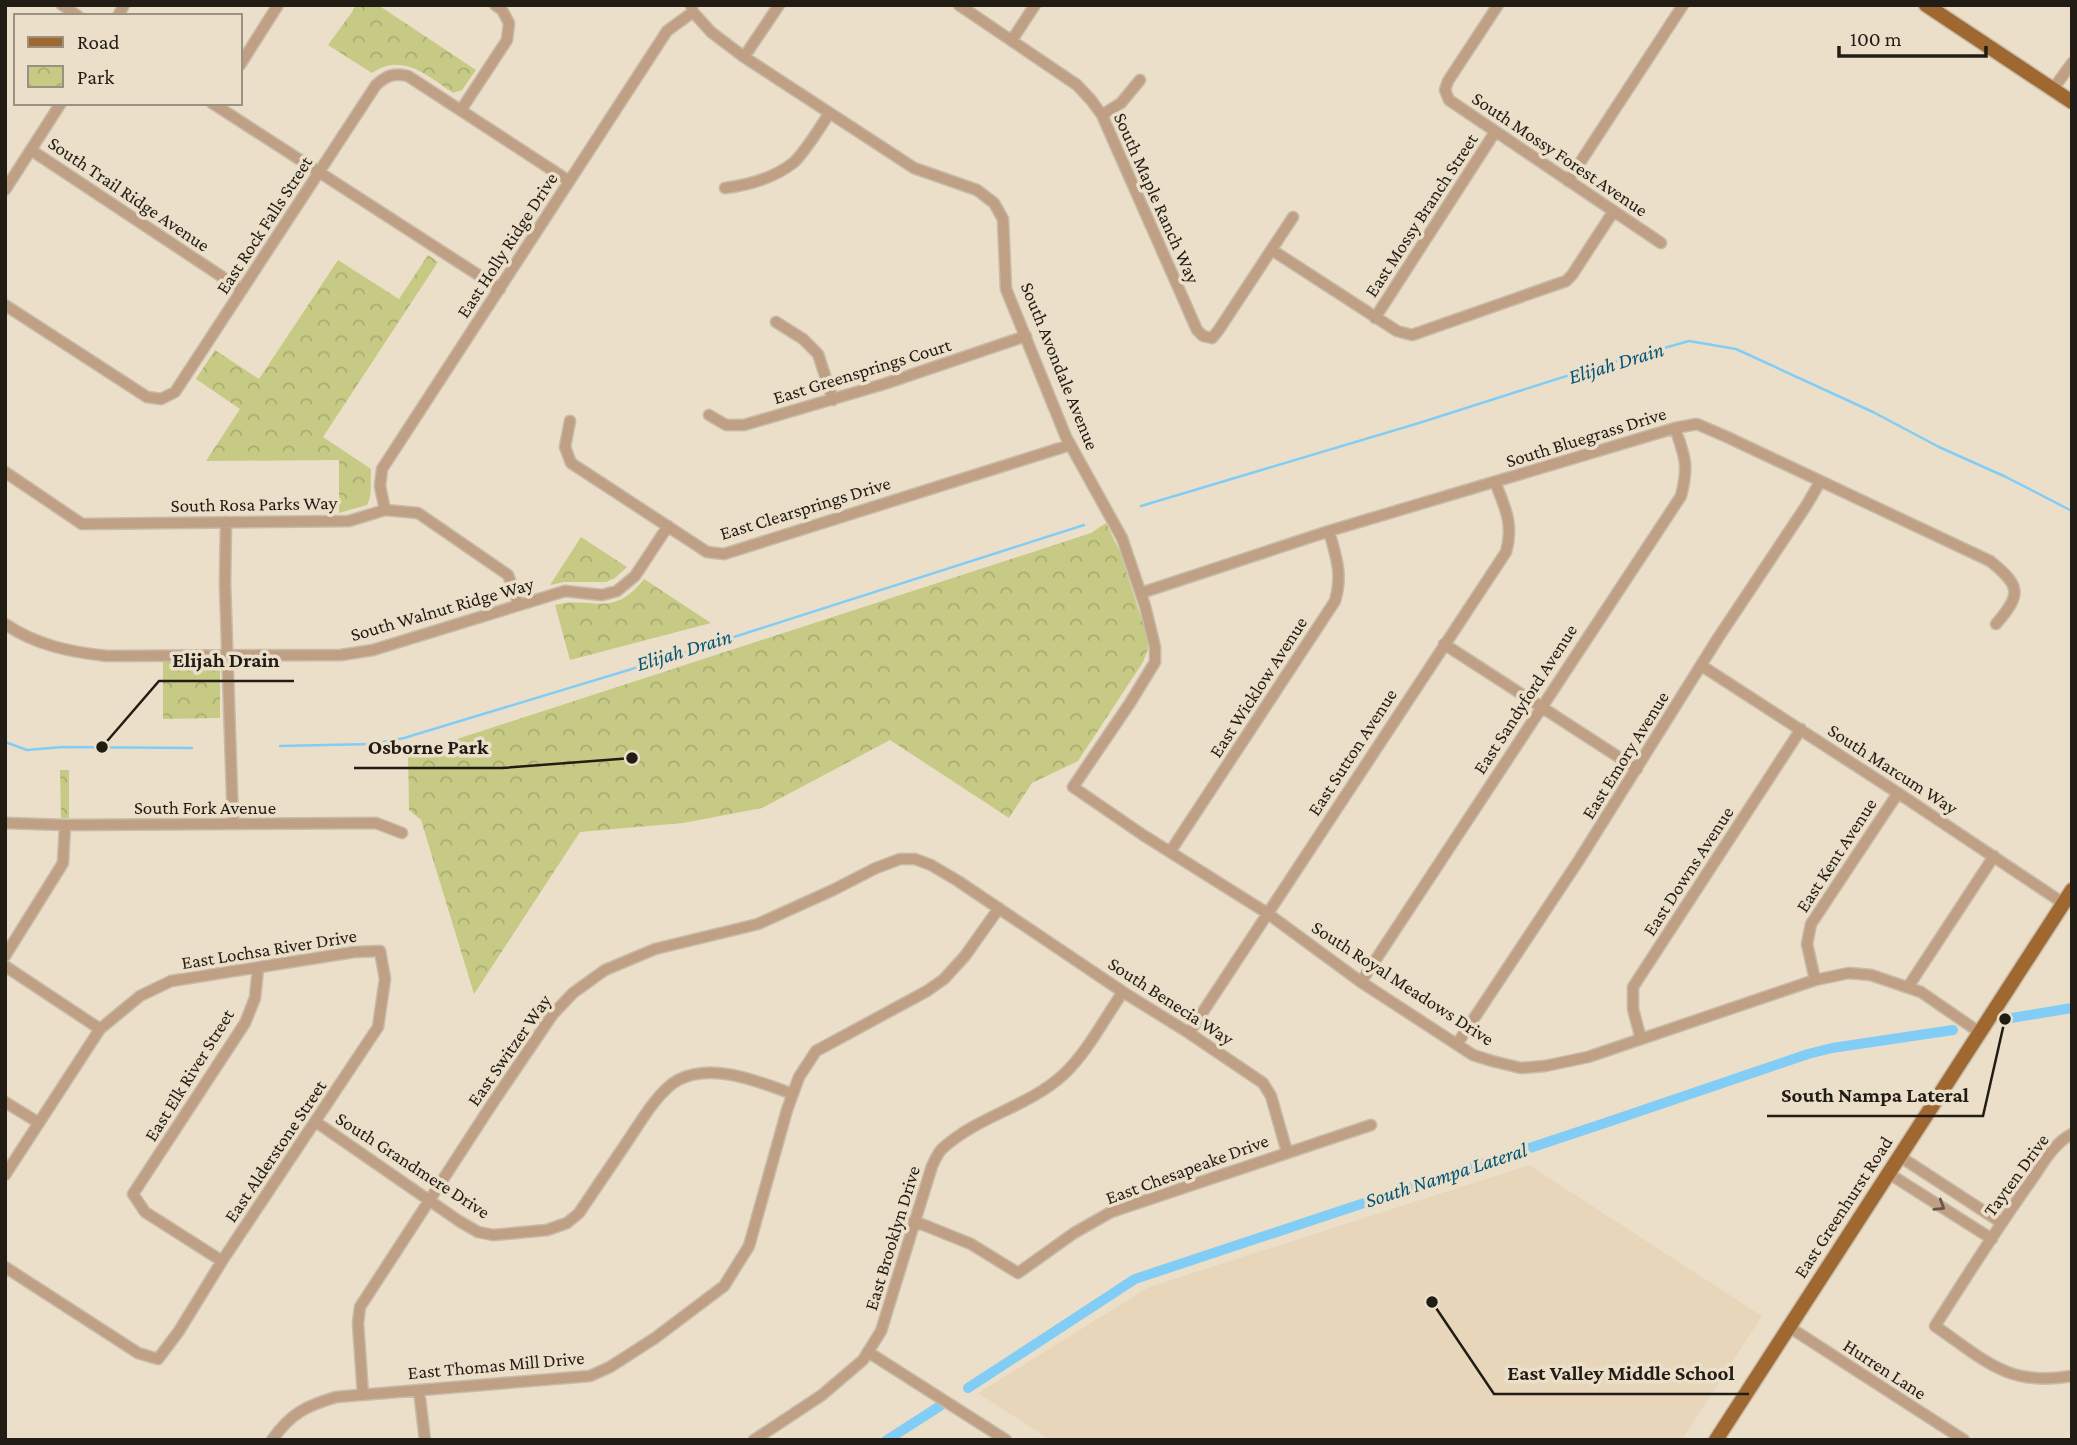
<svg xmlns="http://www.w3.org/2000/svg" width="2077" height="1445" viewBox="0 0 2077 1445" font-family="'Crimson Pro',serif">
  <defs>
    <pattern id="park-crowns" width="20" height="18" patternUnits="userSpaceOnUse" patternTransform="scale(1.75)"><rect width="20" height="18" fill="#c6ca84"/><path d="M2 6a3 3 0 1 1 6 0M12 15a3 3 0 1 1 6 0" fill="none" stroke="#aaad71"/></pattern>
  </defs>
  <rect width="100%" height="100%" fill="#ecdfca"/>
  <!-- built -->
  <path fill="#e7d6b9" d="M1529,1165L1762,1316L1682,1440H1050L978,1393L1149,1287Z"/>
  <!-- park -->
  <path fill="url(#park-crowns)" d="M357,5H378L476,70L462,90L453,93C428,76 402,52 372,73L328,45Z
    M428,255L438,262L323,437L371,469C370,482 373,494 367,505L339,513V460L206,461L240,409L196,379L215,350L259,379L338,260L399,299Z
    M1106,523L1120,552L1147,636L1148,649L1143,662L1078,761L1032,783L1009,818L890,740L762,808L683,823L580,832L474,994L421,820L409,810L408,755L1091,533Z
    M581,537L627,567L615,578L606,582H564L550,585Z
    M644,579L711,623L570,660L555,605C592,595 612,620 644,579Z
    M163,662H213L220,667V718L163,719Z
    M60,770H69V818H61Z"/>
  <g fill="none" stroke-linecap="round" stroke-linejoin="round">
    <!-- stream -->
    <path stroke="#82cdf6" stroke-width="2.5" d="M1141,506L1419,423L1576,373L1689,341L1736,349L1873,412L1939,447L2006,477L2072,511
      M5,742L27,750L62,747L192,748
      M280,746L372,744L404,738L665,659L1084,525"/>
    <!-- canal -->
    <path stroke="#82cdf6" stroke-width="10" d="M2005,1019L2072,1008
      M968,1388L1135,1279L1150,1274L1605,1123L1808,1054L1832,1048L1953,1030
      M887,1440L940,1406"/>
    <defs>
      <path id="minor" d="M62,5L78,16
        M691,5L693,12L711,32L744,57L914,168L977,190L994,203L1003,219L1006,289L1066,437L1122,538L1145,606L1155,647V662L1130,703L1073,787L1143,835L1267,913L1361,982L1473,1055L1492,1061L1521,1068L1545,1066L1588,1057L1815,980L1849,973L1871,975L1921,992L1979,1032
        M959,5L1077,85L1091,100L1102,115L1197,330L1203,336L1212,338L1218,331L1293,217
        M1498,5L1448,81L1445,90L1449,100L1661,243
        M118,16L124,5
        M1012,40L1035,5
        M744,57L779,5
        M240,65L278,5
        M2053,89L2072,63
        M212,103L500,289
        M461,110L507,40L509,23L502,10L495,5
        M1102,115L1121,103L1140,80
        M31,150L242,290
        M1568,181L1683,5
        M725,188C748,185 774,178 793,163C804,154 820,127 829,114
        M5,190L61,103
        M1272,250L1397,331L1412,335L1566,281L1572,275L1613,212
        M5,305L147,397L161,399L175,392L376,85C387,75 394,73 408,76L569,181
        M1375,318L1495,132
        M776,322L803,339L818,354L833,400
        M709,415L726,425H744L884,384L1026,336
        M570,421L565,447L571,463L707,552L724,554L1070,445
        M5,472L82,524L349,521L385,510L418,513L508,575L519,605
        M385,510L380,486L382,469L667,31L693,12
        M226,522L225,584L233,824
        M1141,593L1329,531L1675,428L1697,424L1727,437L1990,561C2021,586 2022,594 1996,624
        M5,624C36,645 70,652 107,656L341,655L373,650L565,591L602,595L617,591L635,576L668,526
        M1444,644L1637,769
        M1702,666L1898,793L2063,903
        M5,823L65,825L376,823L402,833
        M1170,852L1335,601C1343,574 1336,557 1329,531
        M5,956L63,863L65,825
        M5,966L100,1029
        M1815,980L1807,944L1811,924L1898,793
        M1361,982L1681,496C1689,465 1685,457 1675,428
        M1908,987L1994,856
        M1189,1033L1506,552C1514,525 1505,507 1495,482
        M1641,1039L1633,1009V987L1801,729
        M1457,1044L1579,860L1718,638L1806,506L1820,482
        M5,1102L39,1123
        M316,1122L459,1221L478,1232L493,1235L547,1230L567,1223L579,1213C595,1189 611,1166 627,1142C640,1123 658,1091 678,1080C714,1062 759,1082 793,1094
        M2072,1134C2055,1142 2043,1163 2033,1178C1998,1226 1967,1276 1935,1326C1985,1360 2007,1387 2072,1376
        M1899,1156L2002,1223
        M1888,1173L1992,1239
        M5,1175L100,1029L140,996L171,981L354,952L380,951L385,979L378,1027L222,1261L179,1331L158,1359L138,1353L5,1267
        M914,1221L971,1244L1018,1273L1074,1233L1111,1212L1371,1125
        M222,1261L145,1212L133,1194L245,1023L255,998L258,968
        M1789,1327L1964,1440
        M868,1352L1006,1440
        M419,1390L425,1440
        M363,1395L358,1323L360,1307L492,1104L553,1014L573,993L605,970L655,949L758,924L833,890L876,868L900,859H915L931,865L958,881L1123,992L1189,1033L1263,1083L1271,1096L1287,1152
        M272,1440C291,1413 306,1406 336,1397L590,1376L610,1367L655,1338L724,1286L749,1246L787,1110L799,1077L816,1051L927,991L944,979L965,956L999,908
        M754,1440L822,1395L863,1360L881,1331L932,1166C935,1160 938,1152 943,1148C978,1116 1028,1107 1063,1075C1087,1053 1104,1019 1123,992"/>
      <path id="major" d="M1926,5L2072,102
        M1716,1440L2072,890"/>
    </defs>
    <!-- minor casing -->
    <use href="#minor" stroke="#c7bca9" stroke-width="13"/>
    <!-- major casing -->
    <use href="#major" stroke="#c7bca9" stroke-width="17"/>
    <!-- minor -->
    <use href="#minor" stroke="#bfa085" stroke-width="10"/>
    <!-- major -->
    <use href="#major" stroke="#9f6831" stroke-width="14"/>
  </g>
  <!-- one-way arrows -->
  <defs><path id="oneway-chevron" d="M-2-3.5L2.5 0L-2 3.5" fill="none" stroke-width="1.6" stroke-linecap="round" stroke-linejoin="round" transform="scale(1.75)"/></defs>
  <use stroke="#685747" href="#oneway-chevron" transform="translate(1940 1206) rotate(32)"/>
  <g text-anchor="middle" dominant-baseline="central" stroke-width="7" stroke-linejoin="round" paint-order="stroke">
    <!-- street labels -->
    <g font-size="19" fill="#211c14" stroke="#ecdfca">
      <text transform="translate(1560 154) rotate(34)">South Mossy Forest Avenue</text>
      <text transform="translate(129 194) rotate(34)">South Trail Ridge Avenue</text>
      <text transform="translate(1157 198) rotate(66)">South Maple Ranch Way</text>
      <text transform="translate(1421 215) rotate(-57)">East Mossy Branch Street</text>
      <text transform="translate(264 225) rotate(-57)">East Rock Falls Street</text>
      <text transform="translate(507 245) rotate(-57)">East Holly Ridge Drive</text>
      <text transform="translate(1060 366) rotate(68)">South Avondale Avenue</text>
      <text transform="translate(862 371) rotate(-17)">East Greensprings Court</text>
      <text transform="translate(1586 437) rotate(-17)">South Bluegrass Drive</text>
      <text transform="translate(254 504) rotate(-1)">South Rosa Parks Way</text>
      <text transform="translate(805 508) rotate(-17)">East Clearsprings Drive</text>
      <text transform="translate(442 609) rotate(-16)">South Walnut Ridge Way</text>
      <text transform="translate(1258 687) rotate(-57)">East Wicklow Avenue</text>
      <text transform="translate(1525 699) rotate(-57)">East Sandyford Avenue</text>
      <text transform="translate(1352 752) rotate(-57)">East Sutton Avenue</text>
      <text transform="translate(1625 755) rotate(-58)">East Emory Avenue</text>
      <text transform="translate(1893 769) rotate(33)">South Marcum Way</text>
      <text x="205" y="807">South Fork Avenue</text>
      <text transform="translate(1836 855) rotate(-57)">East Kent Avenue</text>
      <text transform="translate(1688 871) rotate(-57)">East Downs Avenue</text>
      <text transform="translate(269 949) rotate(-9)">East Lochsa River Drive</text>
      <text transform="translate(1403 983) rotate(33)">South Royal Meadows Drive</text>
      <text transform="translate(1171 1001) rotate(33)">South Benecia Way</text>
      <text transform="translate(509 1050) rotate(-55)">East Switzer Way</text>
      <text transform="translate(189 1075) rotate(-58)">East Elk River Street</text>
      <text transform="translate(275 1151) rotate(-56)">East Alderstone Street</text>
      <text transform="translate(413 1165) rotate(33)">South Grandmere Drive</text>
      <text transform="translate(1187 1169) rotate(-20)">East Chesapeake Drive</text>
      <text transform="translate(2016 1175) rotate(-54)">Tayten Drive</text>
      <text transform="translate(1843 1207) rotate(-57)">East Greenhurst Road</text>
      <text transform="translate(892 1238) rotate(-73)">East Brooklyn Drive</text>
      <text transform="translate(496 1365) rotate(-5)">East Thomas Mill Drive</text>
      <text transform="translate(1885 1369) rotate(33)">Hurren Lane</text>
    </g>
    <!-- water labels -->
    <g font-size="21" font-style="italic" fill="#057" stroke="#ecdfca">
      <text transform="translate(1616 363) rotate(-17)">Elijah Drain</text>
      <text transform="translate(684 650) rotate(-17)">Elijah Drain</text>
      <text transform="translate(1446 1175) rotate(-18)">South Nampa Lateral</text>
    </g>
  </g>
  <!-- callouts -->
  <path fill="none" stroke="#211c14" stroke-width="2.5" d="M102 747L159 681H294M632 758L502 768H354M2005 1019L1983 1116H1767M1432 1302L1494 1394H1749"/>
  <g fill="#211c14" stroke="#ecdfca" stroke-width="2.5">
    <circle cx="102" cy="747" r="7"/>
    <circle cx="632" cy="758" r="7"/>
    <circle cx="2005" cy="1019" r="7"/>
    <circle cx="1432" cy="1302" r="7"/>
  </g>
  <g font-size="21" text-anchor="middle" font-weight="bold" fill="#211c14" stroke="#ecdfca" stroke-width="7" stroke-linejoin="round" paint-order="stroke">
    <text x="226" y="667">Elijah Drain</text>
    <text x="428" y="754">Osborne Park</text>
    <text x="1875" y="1102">South Nampa Lateral</text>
    <text x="1621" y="1380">East Valley Middle School</text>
  </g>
  <!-- border -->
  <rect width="2077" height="1445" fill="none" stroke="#211c14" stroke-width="14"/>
  <!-- legend -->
  <rect x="14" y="14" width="228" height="91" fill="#ecdfca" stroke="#9b9181" stroke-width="2"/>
  <rect x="28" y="37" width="35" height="10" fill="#9f6831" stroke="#9b9181" stroke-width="2"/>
  <text x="77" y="49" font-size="21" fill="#211c14">Road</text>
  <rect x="28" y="66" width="35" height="21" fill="url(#park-crowns)" stroke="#9b9181" stroke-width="2"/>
  <text x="77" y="84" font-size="21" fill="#211c14">Park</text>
  <!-- scale -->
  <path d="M1839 46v10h147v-10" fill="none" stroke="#211c14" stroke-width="3.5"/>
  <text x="1850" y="46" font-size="21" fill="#211c14" stroke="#ecdfca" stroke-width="5" paint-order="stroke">100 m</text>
</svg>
